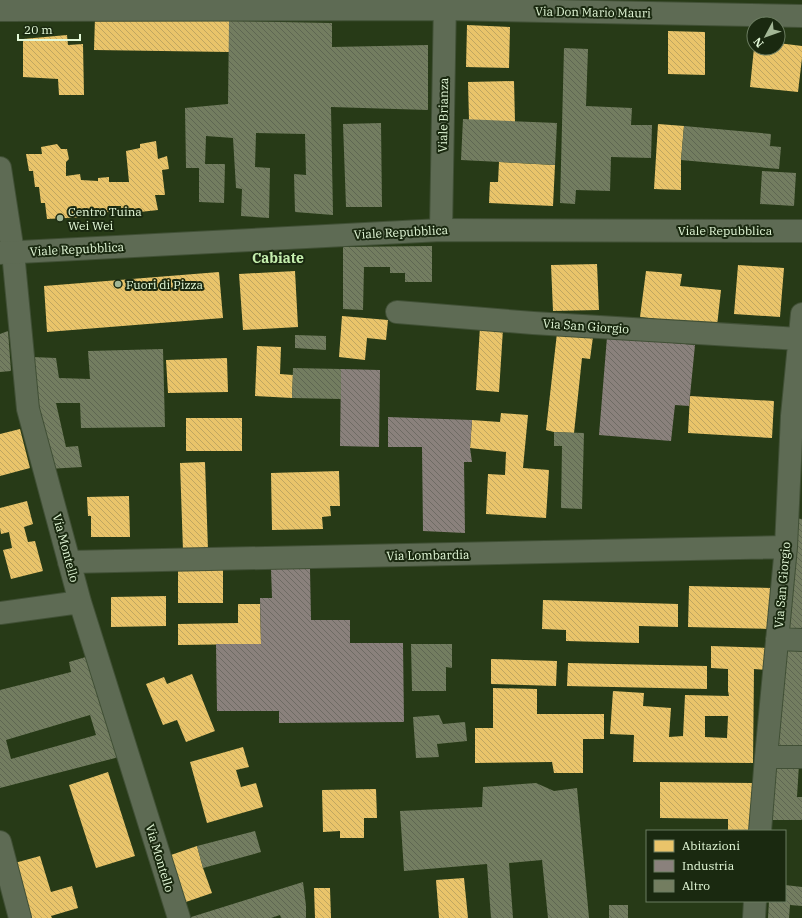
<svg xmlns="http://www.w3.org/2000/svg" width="802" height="918" viewBox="0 0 802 918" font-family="'IBM Plex Serif',serif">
  <defs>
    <pattern id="homes-back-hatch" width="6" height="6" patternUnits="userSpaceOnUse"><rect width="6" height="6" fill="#e9c46a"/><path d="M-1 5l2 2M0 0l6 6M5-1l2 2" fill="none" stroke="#c0a660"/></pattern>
    <pattern id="industry-back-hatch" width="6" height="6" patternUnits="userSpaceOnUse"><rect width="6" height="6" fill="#8a817c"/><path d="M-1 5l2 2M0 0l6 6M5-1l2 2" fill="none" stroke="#6e6b64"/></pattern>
    <pattern id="building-back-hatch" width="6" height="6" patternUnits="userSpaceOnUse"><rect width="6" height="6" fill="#737d60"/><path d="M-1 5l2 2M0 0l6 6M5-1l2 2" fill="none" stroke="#5e6652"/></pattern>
  </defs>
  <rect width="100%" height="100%" fill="#273a17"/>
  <!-- homes -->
  <path fill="url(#homes-back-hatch)" fill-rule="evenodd" d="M95,17L229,21V52L94,50Z
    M467,25L510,27L509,68L466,67Z
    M668,31L705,32V75L668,74Z
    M67,35L68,45L83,44L84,95H59L58,79L23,77V39Z
    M778,43L802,46V58L798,92L750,87L754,48H778Z
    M514,81L515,122L469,120L468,82Z
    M658,124L684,126L681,160V190L654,189Z
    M156,141L158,159L167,156L169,169L162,170L165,195H155L158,210L122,214L121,206H108L109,212L86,214V217L47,219L45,203H41L39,187H35L33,171H29L26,154H42L41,147L57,144L61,149H67L69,159L66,162V176L80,174L81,180L98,181V178L109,177V182H129L126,151L140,148V144Z
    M499,162L555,165L553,206L489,203L490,182H498Z
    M597,264L599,310L553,311L551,265Z
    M738,265L784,268L780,317L734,314Z
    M295,271L298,327L243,330L239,274Z
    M646,271L682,274L680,286L721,290L717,326L640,317Z
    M219,272L223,318L47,332L44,286Z
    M342,316L388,320L386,340L367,338L365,360L339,357Z
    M480,327L503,329L499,392L476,390Z
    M557,333L593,337L590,359L582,358L574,433L554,432L546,430Z
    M257,346L281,347L280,374L293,375L292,398L255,396Z
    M227,358L228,392L168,393L166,360Z
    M690,396L774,401L772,438L688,433Z
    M501,413L528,415L523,468L549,470L546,518L486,514L488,474L505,475L506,452L470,448L472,420L500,422Z
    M186,418H242V451H186Z
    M20,429L30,468L0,476V434Z
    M205,462L208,550L183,551L180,463Z
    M339,471L340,506H330L331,516L322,517L323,529L272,530L271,473Z
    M129,496L130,537H91V516H88L87,497Z
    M27,501L33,524L24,527L28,542L35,541L43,571L11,579L3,550L12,548L9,532L1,534L0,528V508Z
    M223,566V603H178V567Z
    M689,586L772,588L771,629L688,627Z
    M166,596V626L111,627V597Z
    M543,600L678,604V627L639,626V643L566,641V630L542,629Z
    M238,604H260L261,644L178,645V624L238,623Z
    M711,646L768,648V670L754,669L753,763L633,762L634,735L610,734L613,691L644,693L643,706L671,708L669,737L683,736L685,695L729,696L728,691V669L711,668ZM705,716H728L727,738L705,737Z
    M491,659L557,661L556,686L491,684Z
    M568,663L707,666V689L567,686Z
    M192,674L215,731L186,742L177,720L163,725L146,684L164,677L167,684Z
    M493,688L537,689V714H604V739H583V773H554L552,762L475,763V728H493Z
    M243,747L249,767L236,770L241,787L256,783L263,807L207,823L190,762Z
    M108,772L135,856L96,868L69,785Z
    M660,782L752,783V831H728V819L660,818Z
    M376,789L377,818H364V838H340V831L323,832L322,790Z
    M197,846L203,868L212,893L183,903L168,856Z
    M40,856L51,892L72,886L78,908L51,916L52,918H27L11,864Z
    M464,878L468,918H439L436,880Z
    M314,888H330L331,918H315Z"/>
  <!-- industry -->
  <path fill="url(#industry-back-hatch)" d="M607,337L695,345L689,406L675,405L671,441L599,435Z
    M341,369L380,370L379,447L340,446Z
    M388,417L472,420L470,448L472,462H464L465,533L423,531L422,447H388Z
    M271,569H310L311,620H350V643H403L404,722L279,723V711H217L216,644H261L260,598H272Z"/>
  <!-- building -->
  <path fill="url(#building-back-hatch)" fill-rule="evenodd" d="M229,21L332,23V47L428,45V110L331,107L333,215L295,212L294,174L306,175L305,134L256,133L255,167L270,168L269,218L241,216L242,189L236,188L233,138L206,136L205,164H225L224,203L199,202V168H186L185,108L228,104Z
    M564,48L588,49L586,106L632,108L631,125H652L651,158L611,157L610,191L576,190L575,204L560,203Z
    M463,119L557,123L555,165L461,160Z
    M381,123L382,207H346L343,124Z
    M684,126L771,134L770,146L781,147L779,169L681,160Z
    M762,171L796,173L794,206L760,204Z
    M432,246V282H405V273H390V267H364L363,310L343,309V247Z
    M8,331L11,371L0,372V334Z
    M295,335L326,336V350L295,348Z
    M163,349L165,427L81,428L80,403H56L66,447L78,446L82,467L48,469L34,400L32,357L56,358L59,378L90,379L88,351Z
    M293,368L341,369V399L292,398Z
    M554,432L584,433L582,509L561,508L562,446H554Z
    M794,518L802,519V631L786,630Z
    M411,644H452V668L446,667V691H412Z
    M779,644H802V750L777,749Z
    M89,656L119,757L0,788V690L71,672L69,662ZM90,715L96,735L11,759L6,740Z
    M439,715L443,724L465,722L467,741L437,744L439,757L416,758L413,717Z
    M775,763L799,764L797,797H802V820H770Z
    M536,783L554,791L577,788L589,918H548L542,860L509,863L513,918H491L487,864L404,871L400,811L482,807L483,787Z
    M255,831L261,852L203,868L197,846Z
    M303,882L306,906V918H281L280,915L271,918H188Z
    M785,885L802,887V906L790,905L789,918H768L769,901H785Z
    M609,905H628V918H609Z"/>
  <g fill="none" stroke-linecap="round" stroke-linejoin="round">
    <defs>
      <path id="minor" d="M0,10L445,9L802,16
        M0,168L13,252L28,409L80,602L179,918
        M441,230L445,0
        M397,312L533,323L799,339
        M69,562L786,547
        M0,613L80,602
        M777,639L802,640
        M766,757H802
        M760,831L766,757L786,547L792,416L802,314
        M0,842L20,918
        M754,918L755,901"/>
      <path id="tertiary" d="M0,253L441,230L802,231"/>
    </defs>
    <!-- minor casing -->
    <use href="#minor" stroke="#415036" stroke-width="24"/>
    <!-- tertiary casing -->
    <use href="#tertiary" stroke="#415036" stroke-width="24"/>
    <!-- minor -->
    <use href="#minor" stroke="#5e6b54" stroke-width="22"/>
    <!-- tertiary -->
    <use href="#tertiary" stroke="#5e6b54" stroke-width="22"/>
  </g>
  <!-- markers -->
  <g fill="#a2b695" stroke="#1a2910" stroke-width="1.5">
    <circle cx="60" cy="218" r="4"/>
    <circle cx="118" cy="284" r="4"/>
  </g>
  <g text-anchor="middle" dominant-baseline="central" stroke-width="4" stroke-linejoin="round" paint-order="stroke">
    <!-- street labels -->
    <g font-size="12" fill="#e4f9d9" stroke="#1a2910">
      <text transform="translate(593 12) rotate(1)">Via Don Mario Mauri</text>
      <text transform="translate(443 115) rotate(-89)">Viale Brianza</text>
      <text x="725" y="230">Viale Repubblica</text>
      <text transform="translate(401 232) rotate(-3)">Viale Repubblica</text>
      <text transform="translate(77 249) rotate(-3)">Viale Repubblica</text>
      <text transform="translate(586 326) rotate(4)">Via San Giorgio</text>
      <text transform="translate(66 548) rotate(75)">Via Montello</text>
      <text transform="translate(428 555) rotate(-1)">Via Lombardia</text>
      <text transform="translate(782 585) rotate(-85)">Via San Giorgio</text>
      <text transform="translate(160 858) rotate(73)">Via Montello</text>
    </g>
    <!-- poi labels -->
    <g font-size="12" fill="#e4f9d9" stroke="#1a2910" text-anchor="start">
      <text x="68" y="211">Centro Tuina<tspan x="68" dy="14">Wei Wei</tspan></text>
      <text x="126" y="284">Fuori di Pizza</text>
    </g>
    <!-- quarter labels -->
    <g font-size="14" font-weight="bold" fill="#c4eead" stroke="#1a2910">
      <text x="278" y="258">Cabiate</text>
    </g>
  </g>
  <!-- legend -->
  <rect x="646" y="830" width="140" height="72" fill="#1a2910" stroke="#6b7c60"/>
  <rect x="654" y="840" width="20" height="12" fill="#e9c46a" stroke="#6b7c60"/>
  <text x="682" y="850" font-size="12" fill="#e4f9d9">Abitazioni</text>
  <rect x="654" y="860" width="20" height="12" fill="#8a817c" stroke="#6b7c60"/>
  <text x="682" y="870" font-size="12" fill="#e4f9d9">Industria</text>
  <rect x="654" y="880" width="20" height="12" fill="#737d60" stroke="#6b7c60"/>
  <text x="682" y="890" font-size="12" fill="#e4f9d9">Altro</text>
  <!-- north arrow -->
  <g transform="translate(766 36) rotate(229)"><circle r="19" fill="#1a2910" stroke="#6b7c60"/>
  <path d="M0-3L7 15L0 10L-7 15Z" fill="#a2b695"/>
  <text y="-6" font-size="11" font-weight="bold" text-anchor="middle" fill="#e4f9d9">N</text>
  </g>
  <!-- scale -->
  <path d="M18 34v6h62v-6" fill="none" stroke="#e4f9d9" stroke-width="2"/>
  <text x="24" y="34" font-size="12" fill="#e4f9d9" stroke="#1a2910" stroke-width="3" paint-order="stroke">20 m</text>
</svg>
